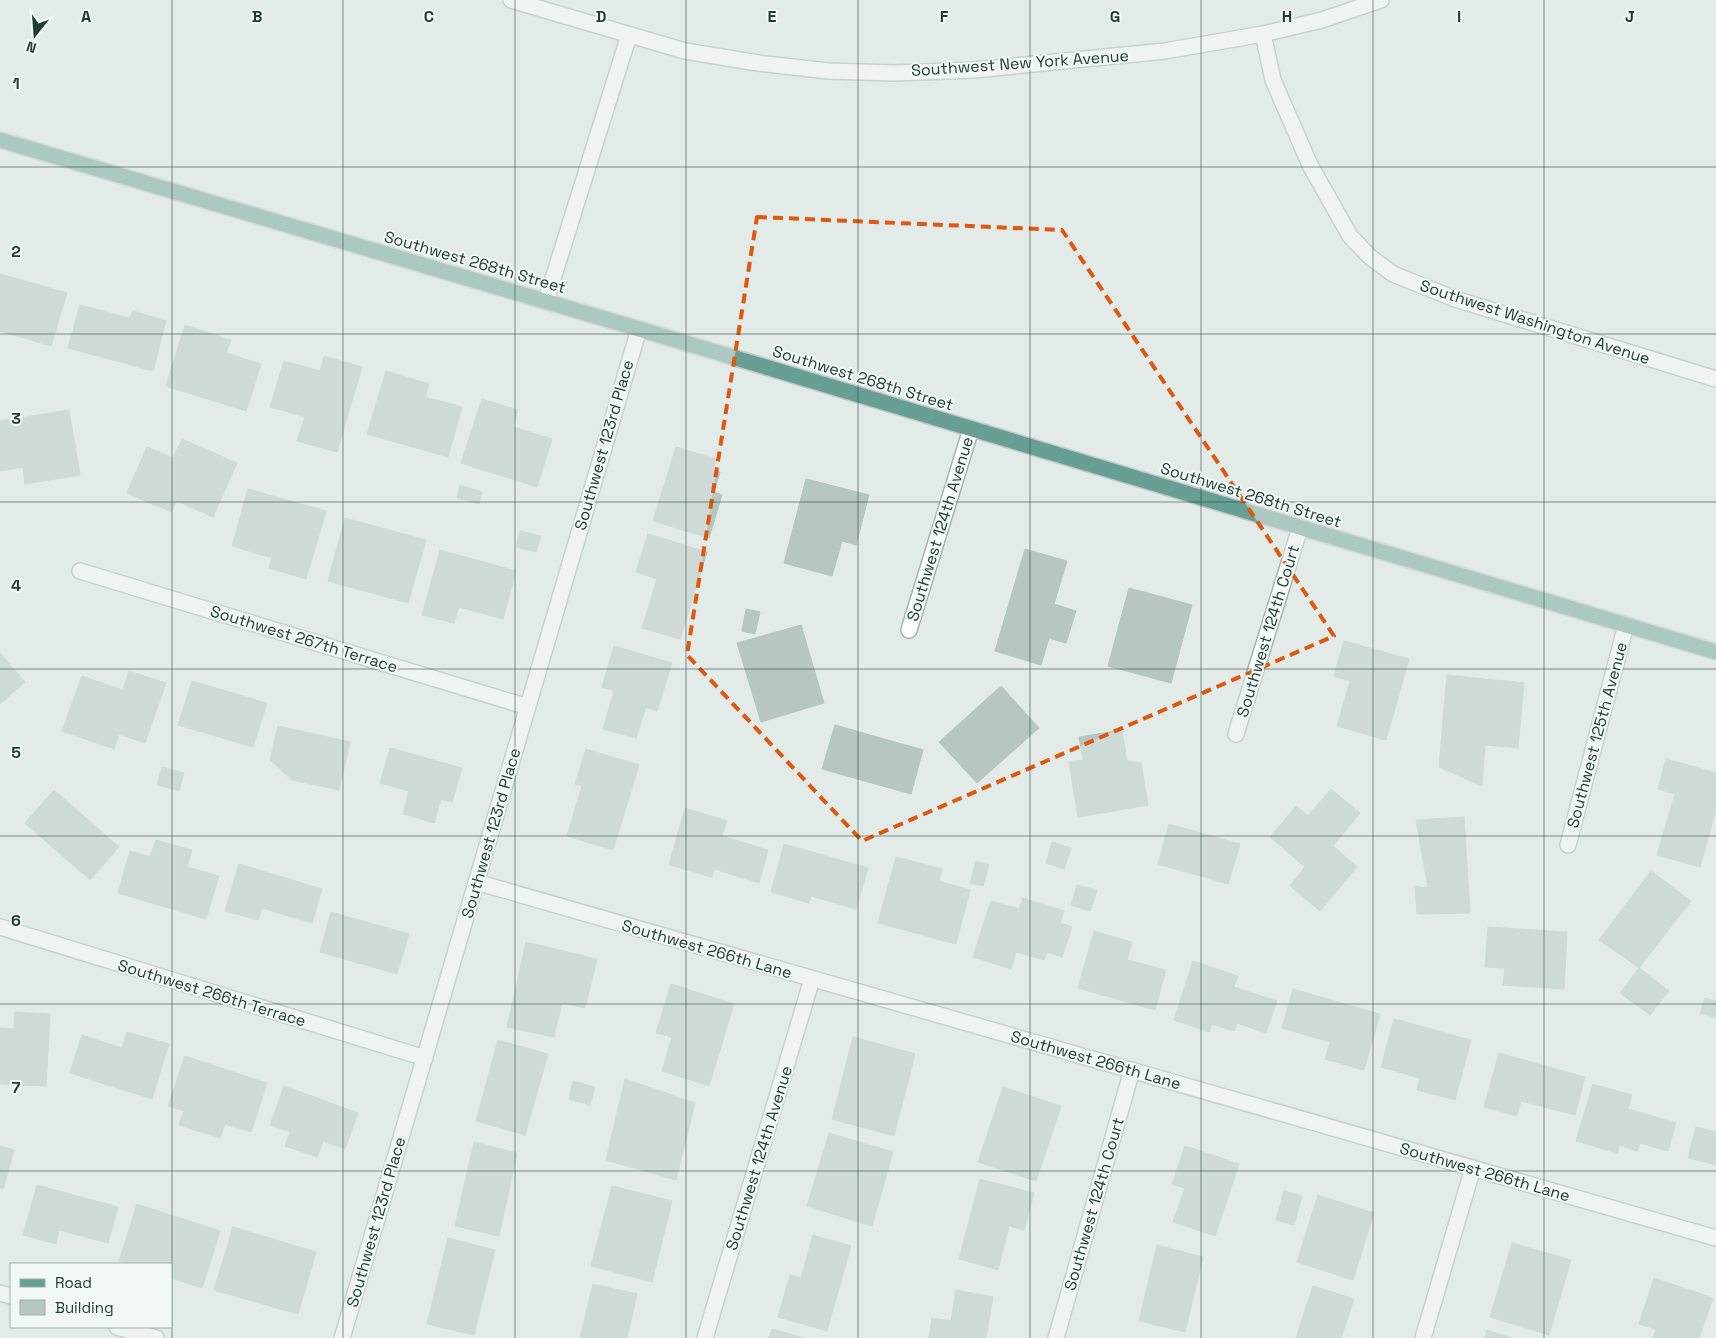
<svg xmlns="http://www.w3.org/2000/svg" width="1716" height="1338" viewBox="0 0 1716 1338" font-family="'Space Grotesk',sans-serif">
  <rect width="100%" height="100%" fill="#e2ebe8"/>
  <!-- building -->
  <path fill="#b7c6c1" stroke="#b4c5bf" d="M0,274L67,293L51,346L0,331Z
    M80,305L129,318L133,311L166,321L153,371L68,348Z
    M185,325L231,340L226,353L261,364L246,411L166,386Z
    M324,356L362,367L337,452L297,441L305,417L270,407L284,361L320,371Z
    M386,371L429,384L425,397L462,407L448,457L367,434Z
    M482,399L518,410L513,427L552,439L537,487L461,463Z
    M69,410L80,475L25,484L23,467L0,471V421Z
    M182,439L237,463L213,517L177,501L171,512L127,493L147,447L173,458Z
    M676,447L716,459L713,470L720,472L714,492L722,495L709,538L653,521Z
    M806,479L869,495L856,545L842,541L832,576L784,563Z
    M460,485L482,492L479,504L457,498Z
    M248,489L326,511L306,579L269,568L272,558L232,546Z
    M345,518L426,540L408,603L328,581Z
    M520,531L541,536L536,552L516,547Z
    M648,534L707,552L680,639L642,628L657,579L636,572Z
    M1025,549L1067,561L1054,604L1076,611L1066,643L1049,638L1041,665L995,651Z
    M440,550L516,571L503,619L459,607L454,623L422,615Z
    M1129,588L1192,605L1171,683L1108,666Z
    M746,609L760,612L755,634L742,631Z
    M801,625L824,703L761,722L737,643Z
    M1344,641L1409,659L1386,740L1337,726L1350,681L1334,676Z
    M614,646L672,663L657,711L646,707L636,738L603,729L614,691L602,687Z
    M0,653L25,682L0,704Z
    M129,671L166,683L145,743L119,734L114,749L62,731L82,676L123,690Z
    M1447,675L1524,683L1518,748L1485,745L1482,786L1439,767Z
    M192,681L267,703L253,747L178,725Z
    M1001,686L1039,728L977,783L939,742Z
    M835,725L923,750L911,794L822,769Z
    M278,726L350,742L339,790L292,780L270,760Z
    M1122,730L1127,761L1141,763L1148,805L1078,817L1069,762L1083,760L1079,737Z
    M390,748L462,768L452,802L441,799L434,823L403,814L409,791L380,783Z
    M586,749L639,765L613,850L567,836L582,786L575,784Z
    M1666,759L1716,773V810L1700,867L1657,855L1675,794L1658,789Z
    M162,767L184,773L179,791L157,785Z
    M1331,789L1360,813L1333,846L1357,867L1320,911L1290,886L1305,867L1270,837L1296,806L1308,816Z
    M54,790L119,847L90,880L25,823Z
    M685,808L727,821L722,836L768,850L759,883L714,869L712,877L669,865Z
    M1464,817L1470,913L1417,914L1415,886L1428,888L1416,820Z
    M1169,824L1240,844L1228,884L1158,864Z
    M156,840L192,850L187,867L219,876L206,919L118,893L130,851L150,857Z
    M1052,842L1071,848L1064,869L1046,863Z
    M784,844L868,868L856,909L811,896L809,903L771,892Z
    M896,857L942,869L939,881L970,890L956,944L878,923Z
    M976,861L989,865L983,886L970,883Z
    M239,864L322,889L312,923L262,908L258,920L225,911Z
    M1651,871L1691,901L1639,968L1599,940Z
    M1077,885L1097,890L1090,911L1071,905Z
    M1023,898L1064,911L1060,923L1072,927L1062,957L1047,952L1044,960L1016,952L1011,969L973,957L991,901L1019,909Z
    M331,912L409,934L397,974L320,952Z
    M1488,927L1567,932L1564,989L1503,985L1505,968L1485,967Z
    M1094,931L1132,942L1127,960L1166,970L1155,1010L1078,988Z
    M526,942L597,959L585,1008L562,1003L554,1037L507,1027Z
    M1193,961L1238,976L1234,987L1277,1001L1266,1033L1237,1023L1234,1031L1212,1024L1209,1032L1174,1020Z
    M1639,968L1669,991L1650,1015L1620,993Z
    M671,984L734,1004L709,1086L662,1071L672,1037L656,1033Z
    M1293,989L1380,1014L1364,1070L1325,1059L1330,1042L1282,1028Z
    M1705,998L1716,1001V1018L1700,1013Z
    M15,1012L50,1014L46,1086L0,1084V1028L14,1029Z
    M1394,1019L1471,1040L1455,1100L1417,1090L1420,1078L1381,1067Z
    M127,1032L169,1044L152,1099L70,1073L82,1035L122,1048Z
    M853,1037L915,1054L894,1136L832,1119Z
    M498,1040L548,1054L525,1135L476,1121Z
    M1499,1053L1585,1077L1575,1115L1521,1101L1517,1116L1484,1107Z
    M185,1056L267,1083L251,1132L225,1124L220,1138L179,1125L184,1111L168,1106Z
    M625,1079L695,1103L676,1180L606,1160Z
    M573,1081L595,1087L590,1105L569,1099Z
    M1593,1084L1632,1095L1628,1109L1676,1123L1668,1151L1640,1143L1637,1151L1620,1145L1617,1153L1576,1141Z
    M284,1086L358,1113L345,1149L323,1141L317,1157L285,1146L290,1132L270,1125Z
    M1003,1087L1061,1106L1036,1181L978,1162Z
    M1696,1127L1716,1132V1165L1688,1158Z
    M829,1133L893,1152L872,1226L807,1206Z
    M474,1142L517,1153L499,1236L455,1226Z
    M0,1146L14,1150L3,1189L0,1188Z
    M1185,1146L1239,1164L1215,1236L1173,1222L1185,1188L1172,1184Z
    M980,1179L1034,1193L1024,1230L1009,1226L998,1270L959,1259Z
    M37,1185L118,1207L108,1243L59,1230L56,1244L23,1235Z
    M612,1186L672,1201L652,1282L591,1266Z
    M1284,1191L1302,1196L1294,1225L1276,1220Z
    M1318,1195L1374,1213L1353,1280L1297,1262Z
    M137,1204L220,1231L202,1288L171,1278V1264H129L119,1261Z
    M233,1227L316,1252L298,1314L214,1290Z
    M813,1235L851,1246L827,1331L778,1317L790,1275L801,1278Z
    M448,1238L495,1250L474,1335L427,1324Z
    M1512,1243L1571,1260L1549,1335L1490,1317Z
    M1157,1245L1203,1257L1185,1332L1139,1321Z
    M1654,1278L1713,1298L1699,1338H1653L1656,1329L1639,1324Z
    M593,1284L637,1294L627,1338H580Z
    M1313,1286L1354,1299L1341,1338H1296Z
    M956,1290L993,1297L986,1338H929L932,1318L951,1321Z
    M772,1329L804,1338H769Z
    M1487,1330L1512,1338H1485Z"/>
  <g fill="none" stroke-linecap="round" stroke-linejoin="round">
    <defs>
      <path id="minor" d="M511,0L685,51L758,63L828,71L895,73L974,70L1165,51L1263,34L1322,20L1381,0
        M1263,34L1273,80L1310,165L1350,236L1370,257L1393,274L1455,299L1716,379
        M546,301L629,35
        M80,571L528,707
        M909,630L971,429
        M1236,734L1300,528
        M1568,845L1626,625
        M476,882L1716,1238
        M0,927L425,1058
        M0,1293L11,1296
        M117,1327L156,1338
        M342,1338L639,329
        M705,1338L812,979
        M1056,1338L1132,1070
        M1423,1338L1473,1168"/>
      <path id="major" d="M0,140L639,329L1716,652"/>
    </defs>
    <!-- minor casing -->
    <use href="#minor" stroke="#a5b3af" stroke-width="18"/>
    <!-- major casing -->
    <use href="#major" stroke="#c1c8c7" stroke-width="18"/>
    <!-- minor -->
    <use href="#minor" stroke="#fff" stroke-width="15"/>
    <!-- major -->
    <use href="#major" stroke="#689f94" stroke-width="15"/>
  </g>
  <!-- marked area -->
  <path d="M0 0H1716V1338H0ZM757,217L1062,230L1334,636L862,841L687,655Z" fill="#e2ebe8" fill-opacity=".55" fill-rule="evenodd"/>
  <path fill="none" stroke="#de580e" stroke-width="4" stroke-dasharray="10 6" stroke-linejoin="round" d="M757,217L1062,230L1334,636L862,841L687,655Z"/>
  <!-- grid -->
  <path fill="none" stroke="#223c36" stroke-width="1" stroke-opacity="0.55" d="M172,0V1338M343,0V1338M515,0V1338M686,0V1338M858,0V1338M1030,0V1338M1201,0V1338M1373,0V1338M1544,0V1338M0,167H1716M0,334H1716M0,502H1716M0,669H1716M0,836H1716M0,1004H1716M0,1171H1716"/>
  <g text-anchor="middle" dominant-baseline="central" stroke-width="4" stroke-linejoin="round" paint-order="stroke">
    <!-- street labels -->
    <g font-size="16" fill="#223c36" stroke="#f2f8f5">
      <text transform="translate(1020 63) rotate(-4)">Southwest New York Avenue</text>
      <text transform="translate(475 262) rotate(16)">Southwest 268th Street</text>
      <text transform="translate(1535 322) rotate(18)">Southwest Washington Avenue</text>
      <text transform="translate(863 378) rotate(17)">Southwest 268th Street</text>
      <text transform="translate(604 445) rotate(-74)">Southwest 123rd Place</text>
      <text transform="translate(1251 495) rotate(17)">Southwest 268th Street</text>
      <text transform="translate(940 529) rotate(-73)">Southwest 124th Avenue</text>
      <text transform="translate(1268 631) rotate(-73)">Southwest 124th Court</text>
      <text transform="translate(304 639) rotate(17)">Southwest 267th Terrace</text>
      <text transform="translate(1597 735) rotate(-75)">Southwest 125th Avenue</text>
      <text transform="translate(491 833) rotate(-74)">Southwest 123rd Place</text>
      <text transform="translate(707 949) rotate(16)">Southwest 266th Lane</text>
      <text transform="translate(212 993) rotate(17)">Southwest 266th Terrace</text>
      <text transform="translate(1096 1060) rotate(16)">Southwest 266th Lane</text>
      <text transform="translate(759 1158) rotate(-73)">Southwest 124th Avenue</text>
      <text transform="translate(1485 1172) rotate(16)">Southwest 266th Lane</text>
      <text transform="translate(1094 1204) rotate(-74)">Southwest 124th Court</text>
      <text transform="translate(376 1222) rotate(-74)">Southwest 123rd Place</text>
    </g>
  </g>
  <g font-size="16" text-anchor="middle" font-weight="bold" fill="#223c36" stroke="#f2f8f5" stroke-width="4" stroke-linejoin="round" paint-order="stroke">
    <text x="86" y="22">A</text>
    <text x="257" y="22">B</text>
    <text x="429" y="22">C</text>
    <text x="601" y="22">D</text>
    <text x="772" y="22">E</text>
    <text x="944" y="22">F</text>
    <text x="1115" y="22">G</text>
    <text x="1287" y="22">H</text>
    <text x="1459" y="22">I</text>
    <text x="1630" y="22">J</text>
    <text x="16" y="89">1</text>
    <text x="16" y="257">2</text>
    <text x="16" y="424">3</text>
    <text x="16" y="591">4</text>
    <text x="16" y="758">5</text>
    <text x="16" y="926">6</text>
    <text x="16" y="1093">7</text>
  </g>
  <!-- legend -->
  <rect x="10" y="1263" width="162" height="65" fill="#f2f8f5" stroke="#9fada9"/>
  <rect x="20" y="1279" width="25" height="8" fill="#689f94" stroke="#9fada9"/>
  <text x="55" y="1288" font-size="15" fill="#223c36">Road</text>
  <rect x="20" y="1300" width="25" height="15" fill="#b7c6c1" stroke="#9fada9"/>
  <text x="55" y="1313" font-size="15" fill="#223c36">Building</text>
  <!-- north arrow -->
  <g transform="translate(35 35) rotate(197)" stroke="#f2f8f5" stroke-width="4" paint-order="stroke">
  <path d="M0-4L9 19L0 12L-9 19Z" fill="#223c36"/>
  <text y="-8" font-size="14" font-weight="bold" text-anchor="middle" fill="#223c36">N</text>
  </g>
</svg>
